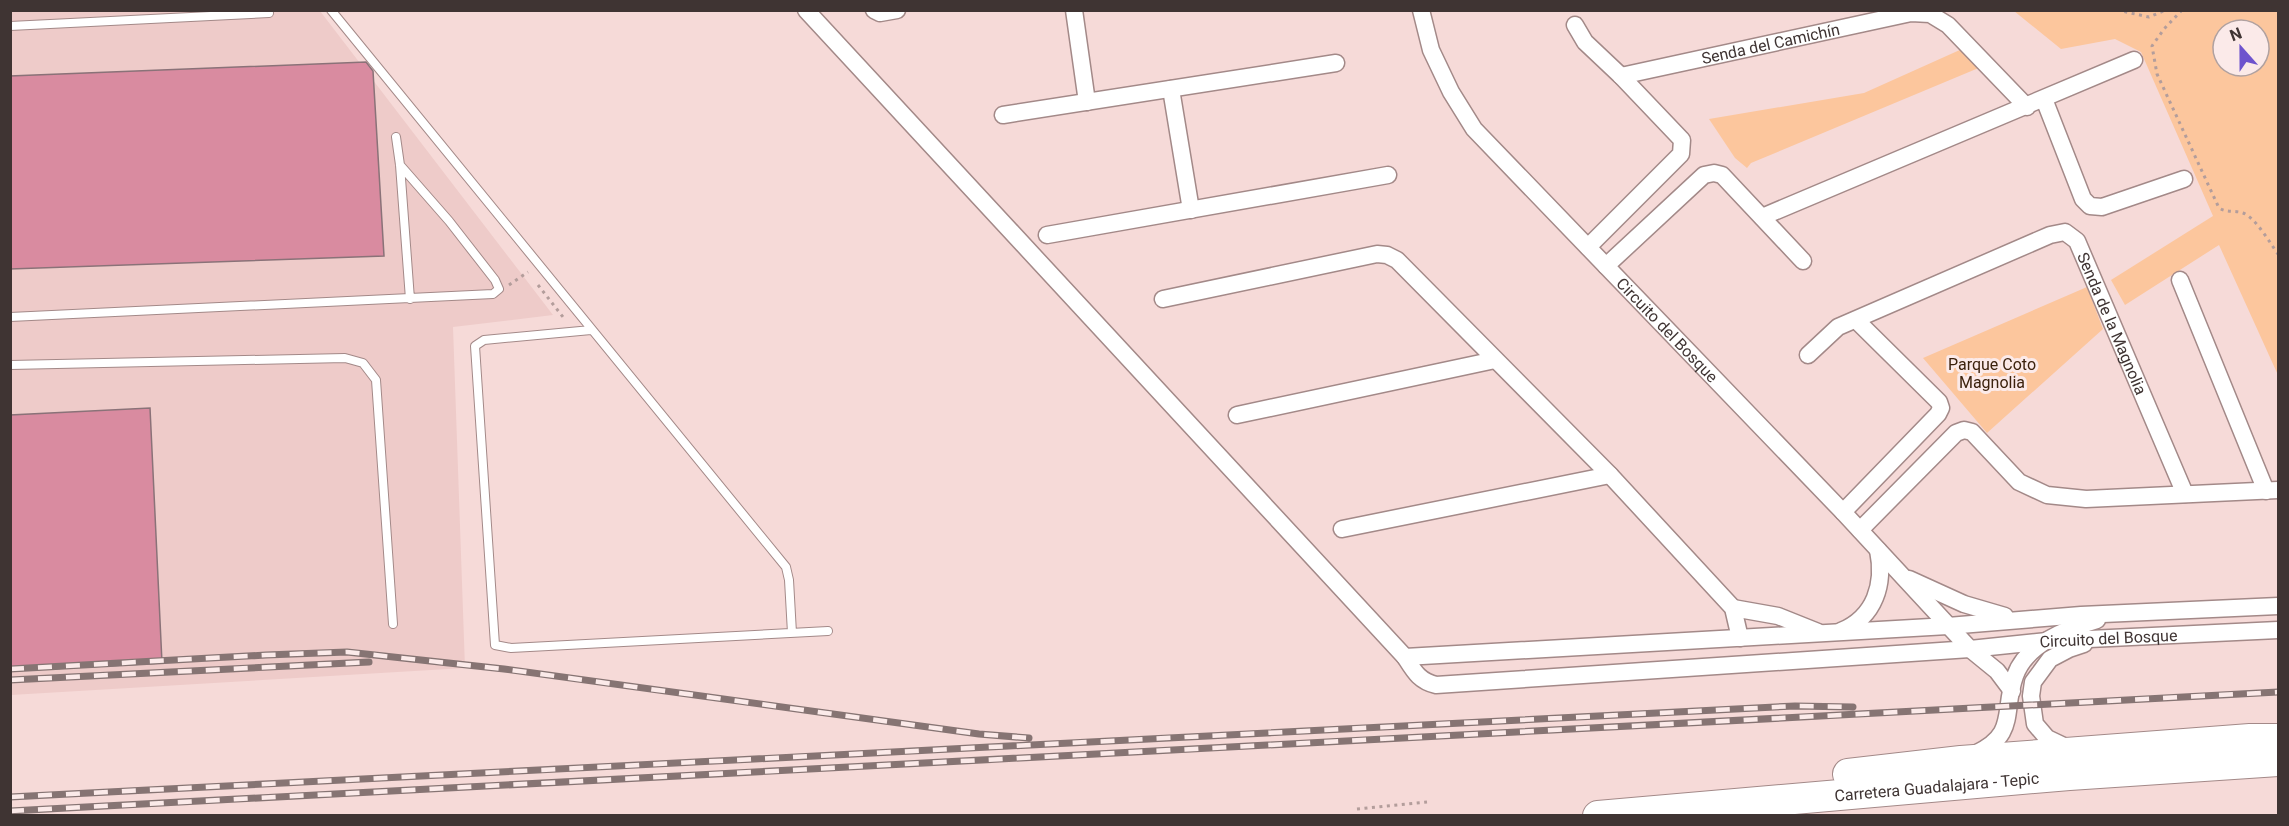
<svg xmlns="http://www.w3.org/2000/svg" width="2289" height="826" viewBox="0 0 2289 826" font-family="Roboto,sans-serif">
  <rect width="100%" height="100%" fill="#f6dad8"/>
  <!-- built -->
  <path fill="#eecbc9" d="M11,11H320L553,315L453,327L465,668L11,695Z"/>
  <!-- green -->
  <path fill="#fcc69d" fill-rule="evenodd" d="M2014,11H2278V375L2219,245L2125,305L2111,280L2213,216L2141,52L2115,39L2061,49ZM2223,30H2259V66H2223Z
    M1962,49L1981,67L1751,163L1747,168L1735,158L1709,119L1864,93Z
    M2087,287L2103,329L1987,433L1923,358Z"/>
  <!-- building -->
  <path fill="#d98ba0" stroke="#8a7278" stroke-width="1.5" d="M366,62L373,71L384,256L10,269V76Z
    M150,408L162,663L10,671V415Z"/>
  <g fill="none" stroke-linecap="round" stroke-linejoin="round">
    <defs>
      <path id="lane" d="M331,10L786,567L789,580L792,633
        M10,26L269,13
        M396,137L400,165L410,299
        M10,317L493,294L499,289L495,280L449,221L400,165
        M591,330L484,340L475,346L495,645L511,648L828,631
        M10,365L345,358L363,363L376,380L393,624"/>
      <g id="street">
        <path id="s1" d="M806,10L1405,657C1414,671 1419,681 1436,685L1970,649L2047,641L2278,630"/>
        <path d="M874,10L880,13L897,10"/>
        <path d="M1074,10L1087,102"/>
        <path id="s2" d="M1421,10L1431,50L1451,92L1474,129L1843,512L1970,649L1997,671L2012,691"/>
        <path d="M1575,25L1585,42L1621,76L1682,140L1681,154L1588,247"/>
        <path id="s3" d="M1621,76L1911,13L1930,14L1948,25L2027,107"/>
        <path d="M1171,89L1191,210"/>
        <path d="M2044,99L2083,199L2090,206L2102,207L2184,179"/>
        <path d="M1003,115L1336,63"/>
        <path d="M1762,217L2134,60"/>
        <path d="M1047,235L1388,175"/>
        <path d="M1606,266L1704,175L1714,173L1722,175L1803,261"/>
        <path d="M2180,280L2266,491"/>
        <path d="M1163,299L1377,254L1387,255L1397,260L1610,475L1733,608L1740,638"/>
        <path id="s4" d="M1808,355L1838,327L2050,235L2065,232L2077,241L2185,494"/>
        <path d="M1237,415L1495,360"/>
        <path d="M1843,512L1938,414L1941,408L1939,402L1856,320"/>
        <path d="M1342,529L1610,475"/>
        <path d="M1860,530L1956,433L1964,430L1972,432L2019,482L2047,495L2086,499L2278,490"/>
        <path d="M1909,579L1964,604L2005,616"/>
        <path d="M1733,608L1778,616L1818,632"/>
        <path d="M1841,631C1875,617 1885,584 1878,550"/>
        <path d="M1405,657L1948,626L2081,615L2278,606"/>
        <path d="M2068,748L2047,738L2035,724L2031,696L2033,682L2050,659L2069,649L2084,644"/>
        <path d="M1975,754C2018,734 2002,712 2015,676C2026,644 2066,629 2097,620"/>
      </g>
      <g id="highway">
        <path d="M1848,774L1961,761L2250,739H2278"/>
        <path id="s5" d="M1598,816L2069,775L2278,761"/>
      </g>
    </defs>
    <!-- lane casing -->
    <use href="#lane" stroke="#a38988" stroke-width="10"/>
    <!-- street casing -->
    <use href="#street" stroke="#a38988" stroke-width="19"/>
    <!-- highway casing -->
    <use href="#highway" stroke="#a38988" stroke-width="32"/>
    <!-- path -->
    <path stroke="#b39d9b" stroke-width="3" stroke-dasharray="3 4.5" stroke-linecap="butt" d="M2117,10L2149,17L2166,10
      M2182,10L2164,29L2152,46L2157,74L2219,208C2227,213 2234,210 2243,213C2255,217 2270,243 2278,254
      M509,285L528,272
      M538,285L563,317L562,320
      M1357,809L1427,802"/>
    <!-- lane -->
    <use href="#lane" stroke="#fff" stroke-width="8"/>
    <!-- street -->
    <use href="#street" stroke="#fff" stroke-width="16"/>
    <!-- highway -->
    <use href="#highway" stroke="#fff" stroke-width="30"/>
    <defs>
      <path id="rail" d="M10,669L266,655L347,652L504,669L979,734L1029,738
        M10,680L369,662
        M10,797L1795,706L1853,707
        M10,811L2278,692"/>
    </defs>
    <!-- rail casing -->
    <use href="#rail" stroke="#867473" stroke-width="7"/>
    <!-- rail -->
    <use href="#rail" stroke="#fbeae9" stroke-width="4.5" stroke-dasharray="14" stroke-linecap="butt"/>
  </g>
  <g text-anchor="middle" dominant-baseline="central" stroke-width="6" stroke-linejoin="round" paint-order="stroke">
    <!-- street labels -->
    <g font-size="16" fill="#3f3433" stroke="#fbeae9">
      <text stroke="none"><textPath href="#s3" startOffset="153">Senda del Camichín</textPath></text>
      <text stroke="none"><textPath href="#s4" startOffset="392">Senda de la Magnolia</textPath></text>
      <text stroke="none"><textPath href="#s2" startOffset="410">Circuito del Bosque</textPath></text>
      <text stroke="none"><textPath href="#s1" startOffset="1599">Circuito del Bosque</textPath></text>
      <text stroke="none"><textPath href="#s5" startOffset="340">Carretera Guadalajara - Tepic</textPath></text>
    </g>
    <!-- park labels -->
    <g font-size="16" fill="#3c220d" stroke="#fbeae9">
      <text x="1992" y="364">Parque Coto<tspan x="1992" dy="18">Magnolia</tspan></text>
    </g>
  </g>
  <!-- border -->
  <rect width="2289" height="826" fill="none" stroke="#3f3433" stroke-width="24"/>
  <!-- north arrow -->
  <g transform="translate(2241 48) rotate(339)"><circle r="28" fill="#fbeae9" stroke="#b0a1a0" stroke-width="1.5"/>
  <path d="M0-4.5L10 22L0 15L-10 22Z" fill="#6e53cd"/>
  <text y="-9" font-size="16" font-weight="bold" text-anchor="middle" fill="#3f3433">N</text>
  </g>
</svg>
